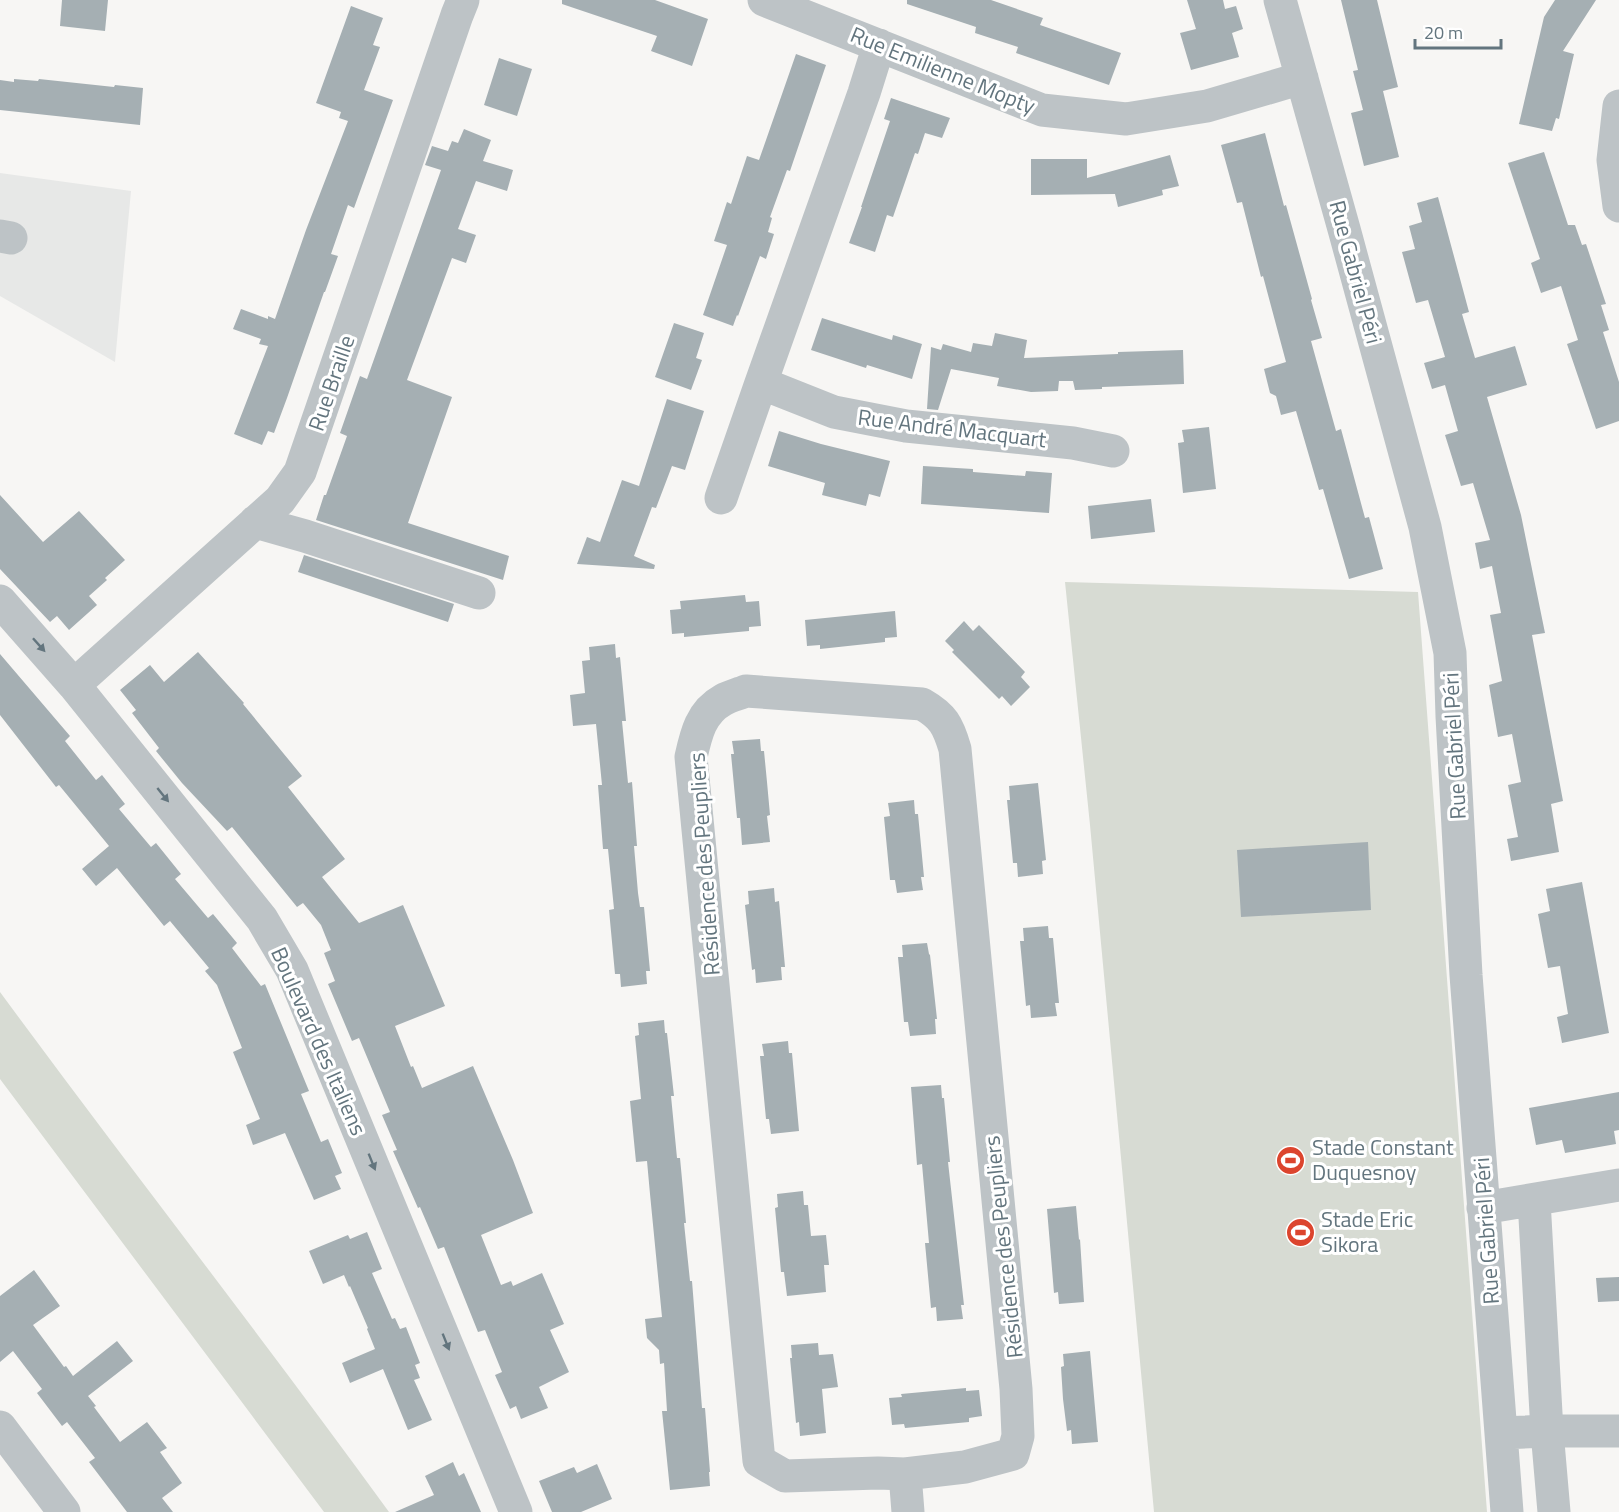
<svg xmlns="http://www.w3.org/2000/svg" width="1619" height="1512" viewBox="0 0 1619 1512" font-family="'Titillium Web',sans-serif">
  <rect width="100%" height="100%" fill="#f7f6f4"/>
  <!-- built -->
  <path fill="#e7e8e7" d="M0,173L131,191L115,362L0,296Z"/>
  <!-- green -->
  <path fill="#d7dbd3" d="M1065,582L1418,592L1487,1512H1154L1090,825Z
    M0,992C128,1166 262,1337 389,1512H324L0,1079Z"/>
  <!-- building -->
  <path fill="#a5afb3" d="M62,0H108L105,31L60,26Z
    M562,0H655L708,19L692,66L651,51L657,36L562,4Z
    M907,0H991L1043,18L1040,25L1121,53L1109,85L1016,53L1018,47L975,33L976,27L907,4Z
    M1187,0H1223L1225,9L1236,6L1243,29L1232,33L1239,57L1191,70L1180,33L1196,29Z
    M1341,0H1377L1398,87L1383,91L1399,157L1364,166L1351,113L1363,110L1353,71L1358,70Z
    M1555,0H1596L1563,51L1574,54L1559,119L1556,118L1552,131L1519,124L1544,17Z
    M351,6L383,18L373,45L380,47L364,90L393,100L354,208L348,205L331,254L338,256L325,292H324L287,398L274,433L268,431L262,445L234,434L268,346L259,344L261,339L233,329L241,309L268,319V316L275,319L306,230L348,121L339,118L341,112L316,103Z
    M796,54L826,65L790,171L787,170L770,217L772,218L768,232L774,234L766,259L760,256L738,316L737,315L733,326L703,315L727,245L714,241L727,202L731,204L747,156L759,160Z
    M499,58L532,69L517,116L484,105Z
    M14,79L38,81L39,79L114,87L115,85L143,88L140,125L0,110V80L14,82Z
    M891,98L950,118L942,138L925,133L918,154L915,153L893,217L887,215L875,252L849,243L862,207H861L890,121L884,119Z
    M464,129L491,140L483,161L513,170L507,191L476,181L458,229L476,235L466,263L452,258L407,380L452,397L408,523L509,556L503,580L316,520L324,495H326L347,436L340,433L360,376L367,379L441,170L425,165L432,146L448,151L452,141L458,143Z
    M1265,133L1284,206L1286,205L1312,299L1311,300L1322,338L1311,341L1336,431L1341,429L1365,518L1369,517L1383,569L1349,579L1323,489L1319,490L1296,411L1281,415L1276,396L1270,393L1264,369L1286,362L1263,276L1261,277L1242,202L1237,203L1221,145Z
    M1544,152L1568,225H1575L1582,245L1586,244L1606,304L1601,305L1609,330L1603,332L1619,382V421L1596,429L1567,344L1578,340L1561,286L1541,293L1531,263L1540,259L1508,163Z
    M1170,155L1179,186L1162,190L1163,195L1118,207L1115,194L1031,195V159H1087V178Z
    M1438,197L1469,312L1462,314L1475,358L1515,346L1527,385L1487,397L1521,515L1545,633L1532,635L1563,801L1551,804L1559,852L1511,861L1507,839L1518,837L1508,785L1521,782L1512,734L1498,737L1489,685L1502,681L1490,615L1501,613L1492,566L1480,569L1475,543L1490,540L1473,483L1461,486L1445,435L1458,431L1445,385L1432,389L1424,363L1445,357L1428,300L1416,303L1402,252L1415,249L1409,226L1422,222L1417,203Z
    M822,318L892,340L893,335L922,344L912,379L867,365L866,368L811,350Z
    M674,323L704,333L696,358L702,360L691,390L655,377Z
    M995,333L1027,340L1024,358L1118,354V352L1183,350L1184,384L1102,387V389L1075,390L1073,381H1059L1058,391L1031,392L997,386L999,378L951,369L938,410L927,409L931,347L941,350L943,344L971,352L973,343L992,346Z
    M667,399L704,411L685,470L672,466L656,508L652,507L634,556L655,565L654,569L577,564L587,537L600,542L622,480L639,486Z
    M1209,427L1216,489L1183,493L1178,443L1184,442L1182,430Z
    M779,431L821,444L890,461L880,497L869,494L866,506L822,495L825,483L768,466Z
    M923,466L973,469V472L1025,476L1026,471L1052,473L1049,513L921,504Z
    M0,495L43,542L79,511L125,560L105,578L107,580L89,596L97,605L69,630L57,616L50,622L0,569Z
    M1151,499L1155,532L1091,539L1088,506Z
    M304,555L454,604L448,622L298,572Z
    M745,595L746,602L759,601L761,626L749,627V631L684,637V633L672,634L670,610L681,609L680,601Z
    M895,611L897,637L885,638V642L820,649V645L807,646L805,620Z
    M964,621L973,631L979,625L1025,672L1021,677L1030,687L1011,706L1002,696L999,699L952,652L954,650L945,641Z
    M615,644L616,658L620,657L626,721H622L628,783L632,782L637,846H634L638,893L640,907H644L650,971H646L647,984L621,987L620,974H615L609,910L614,909L608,849H603L598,785H602L596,724L573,726L570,695L585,693L582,661L590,660L589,647Z
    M198,652L244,703L243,704L302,776L288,787L345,859L322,877L359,923L403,905L445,1006L395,1026L411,1067L413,1066L422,1088L473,1066L513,1160L533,1213L481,1235L501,1285L511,1281L513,1286L542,1273L564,1324L550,1330L569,1372L539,1387L548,1408L521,1419L516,1406L510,1409L495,1375L502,1372L485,1330L478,1332L444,1247L438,1249L420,1207L418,1208L393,1151L397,1150L382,1115L390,1112L359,1038L352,1041L328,984L335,981L324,953L331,950L321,925L303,903L297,907L232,827L227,831L182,783L156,751L159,748L132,713L136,710L120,690L150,665L164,682Z
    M0,654L70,736L65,741L96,780L102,775L125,804L119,809L151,847L156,843L181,874L175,879L208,918L213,914L237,943L232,948L261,986L265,984L309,1091L301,1094L321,1142L328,1139L342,1173L335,1176L341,1189L314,1200L285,1133L253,1145L246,1125L260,1119L233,1052L242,1048L217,985L205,971L209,968L170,921L164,926L117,868L96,886L82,869L109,846L59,785L56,787L0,715Z
    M760,739L761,751H764L767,782L770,815L767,816L770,842L742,845L740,818H737L731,754H734L732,741Z
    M1038,783L1046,860L1042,861L1043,874L1018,877L1017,863H1013L1007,800H1010L1009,786Z
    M914,800L915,814H918L924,877H921L923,890L897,893L895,880H890L884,817L890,816L888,803Z
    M1368,842L1371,910L1241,917L1237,850Z
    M1582,882L1609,1033L1562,1043L1557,1017L1568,1014L1560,966L1548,968L1538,914L1550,911L1546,889Z
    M774,888L775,902L779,901L785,967H781L782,980L756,983L755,969L752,970L745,905L749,904L748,891Z
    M1048,926L1049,938H1053L1059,1003H1055L1057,1016L1031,1018L1030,1005L1026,1006L1020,941H1024L1023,928Z
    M927,943L929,954L930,955L937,1019H935L936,1034L910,1036L908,1022H904L898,957H903L902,945Z
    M664,1020L665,1033H667L674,1096H671L677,1158H680L683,1190L686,1223H684L690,1281H692L702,1408H705L710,1472H709L710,1486L670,1490L662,1411H667L664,1363L660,1364L659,1350L647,1338L645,1319L662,1317L650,1194L647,1161L636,1162L630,1101L641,1099L635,1036L639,1035L638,1023Z
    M788,1041L789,1053H792L799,1131L771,1134L769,1119H766L760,1056H764L762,1044Z
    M941,1085L942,1098H944L950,1162H948L964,1305H961L963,1319L937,1321L936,1307L931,1308L925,1243H929L922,1164L917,1165L911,1087Z
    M1619,1092V1130L1614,1131L1616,1144L1565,1153L1562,1140L1536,1145L1529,1108Z
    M803,1191L804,1205H808L811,1236L826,1235L829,1265H824L826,1292L787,1296L784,1272H781L775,1208L778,1207L777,1194Z
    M1076,1206L1079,1240L1080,1239L1084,1302L1059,1304L1058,1292L1054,1293L1047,1209Z
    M367,1232L382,1269L372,1273L392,1319L395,1318L400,1329L406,1327L420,1363L415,1365L420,1378L414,1380L432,1420L408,1430L383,1369L350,1383L342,1363L375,1349L367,1329L368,1328L350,1286L349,1287L344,1275L323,1284L309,1251L348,1235L350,1239Z
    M34,1270L60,1306L33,1325L64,1367L66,1366L73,1376L117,1341L133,1361L88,1396L96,1406L94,1407L120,1442L147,1422L167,1448L160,1452L182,1483L162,1498L173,1512H127L89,1462L95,1458L67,1422L62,1426L37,1393L42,1389L13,1351L0,1362V1296Z
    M1619,1277V1301L1598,1302L1596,1278Z
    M818,1343L819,1355L833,1354L838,1387L822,1389L826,1433L800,1436L799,1422L796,1423L790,1358H792L791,1345Z
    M1090,1351L1098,1442L1072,1444L1071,1430L1067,1431L1063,1399L1061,1367L1064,1366L1063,1354Z
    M966,1388V1391L979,1390L982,1416L969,1418V1422L905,1428L904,1424L892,1425L889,1398L902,1397L901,1394Z
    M453,1462L459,1476L464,1473L481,1512H395L434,1495L425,1476Z
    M597,1464L612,1499L581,1512H552L539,1481L574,1467L577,1473Z"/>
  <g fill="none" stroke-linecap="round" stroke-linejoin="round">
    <!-- minor -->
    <path stroke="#bdc3c6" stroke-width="33" d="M764,0L1042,110L1126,119L1207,106L1302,78
      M1280,0L1344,229L1425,527L1450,653L1452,716L1466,975L1507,1512
      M879,45L864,93L761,383L834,412L906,426L1073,443L1113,451
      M1619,106L1613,160L1619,206
      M0,236L11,238
      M721,498L761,383
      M255,522L305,536L479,593
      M0,601L74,685L262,919L292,970L516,1512
      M74,685L280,500L300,472L457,15L463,0
      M746,691L922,704C943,716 948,725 955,749L1016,1389L1018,1436L1013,1454L965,1467L905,1474L878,1473L785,1476L759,1461L691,757C696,734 701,712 723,700C730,696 739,694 746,691Z
      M1483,1208L1619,1185
      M0,1427L64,1512
      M1502,1433L1547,1431L1534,1200
      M905,1474L908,1512
      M1554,1512L1547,1431H1619"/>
  </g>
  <!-- one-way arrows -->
  <defs><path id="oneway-solid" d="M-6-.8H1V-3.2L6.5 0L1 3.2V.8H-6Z" transform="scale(1.5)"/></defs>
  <g fill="#63757e">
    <use href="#oneway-solid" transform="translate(39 645) rotate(48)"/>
    <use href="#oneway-solid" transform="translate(163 795) rotate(51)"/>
    <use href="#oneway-solid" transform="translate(372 1162) rotate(68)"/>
    <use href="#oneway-solid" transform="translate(446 1342) rotate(68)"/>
  </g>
  <!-- icons -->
  <defs>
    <symbol id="stadium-disc" viewBox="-11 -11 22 22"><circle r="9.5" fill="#dc452e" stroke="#fff"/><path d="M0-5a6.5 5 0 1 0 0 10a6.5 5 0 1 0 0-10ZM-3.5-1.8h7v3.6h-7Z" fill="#fff"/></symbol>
  </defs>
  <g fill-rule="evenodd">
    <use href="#stadium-disc" x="1274" y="1144" width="33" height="33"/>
    <use href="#stadium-disc" x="1284" y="1216" width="33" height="33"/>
  </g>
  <g text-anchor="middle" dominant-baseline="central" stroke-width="6" stroke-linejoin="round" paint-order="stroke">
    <!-- street labels -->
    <g font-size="22" fill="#63757e" stroke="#fff">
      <text transform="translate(943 70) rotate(22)">Rue Emilienne Mopty</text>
      <text transform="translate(1356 272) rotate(75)">Rue Gabriel Péri</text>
      <text transform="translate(331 383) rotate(-71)">Rue Braille</text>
      <text transform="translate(952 428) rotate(7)">Rue André Macquart</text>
      <text transform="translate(1454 746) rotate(-93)">Rue Gabriel Péri</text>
      <text transform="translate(704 864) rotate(-94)">Résidence des Peupliers</text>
      <text transform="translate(319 1041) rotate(66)">Boulevard des Italiens</text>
      <text transform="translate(1486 1231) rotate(-94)">Rue Gabriel Péri</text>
      <text transform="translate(1003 1247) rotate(-96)">Résidence des Peupliers</text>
    </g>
    <!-- poi labels -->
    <g font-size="22" fill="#63757e" stroke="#fff" text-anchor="start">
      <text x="1312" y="1147">Stade Constant<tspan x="1312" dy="25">Duquesnoy</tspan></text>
      <text x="1321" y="1219">Stade Eric<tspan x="1321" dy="25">Sikora</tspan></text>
    </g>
  </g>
  <!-- scale -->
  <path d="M1415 39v9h86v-9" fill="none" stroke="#63757e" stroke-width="3"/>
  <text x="1424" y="39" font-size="18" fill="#63757e" stroke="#ffffff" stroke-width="4.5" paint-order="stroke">20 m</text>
</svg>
